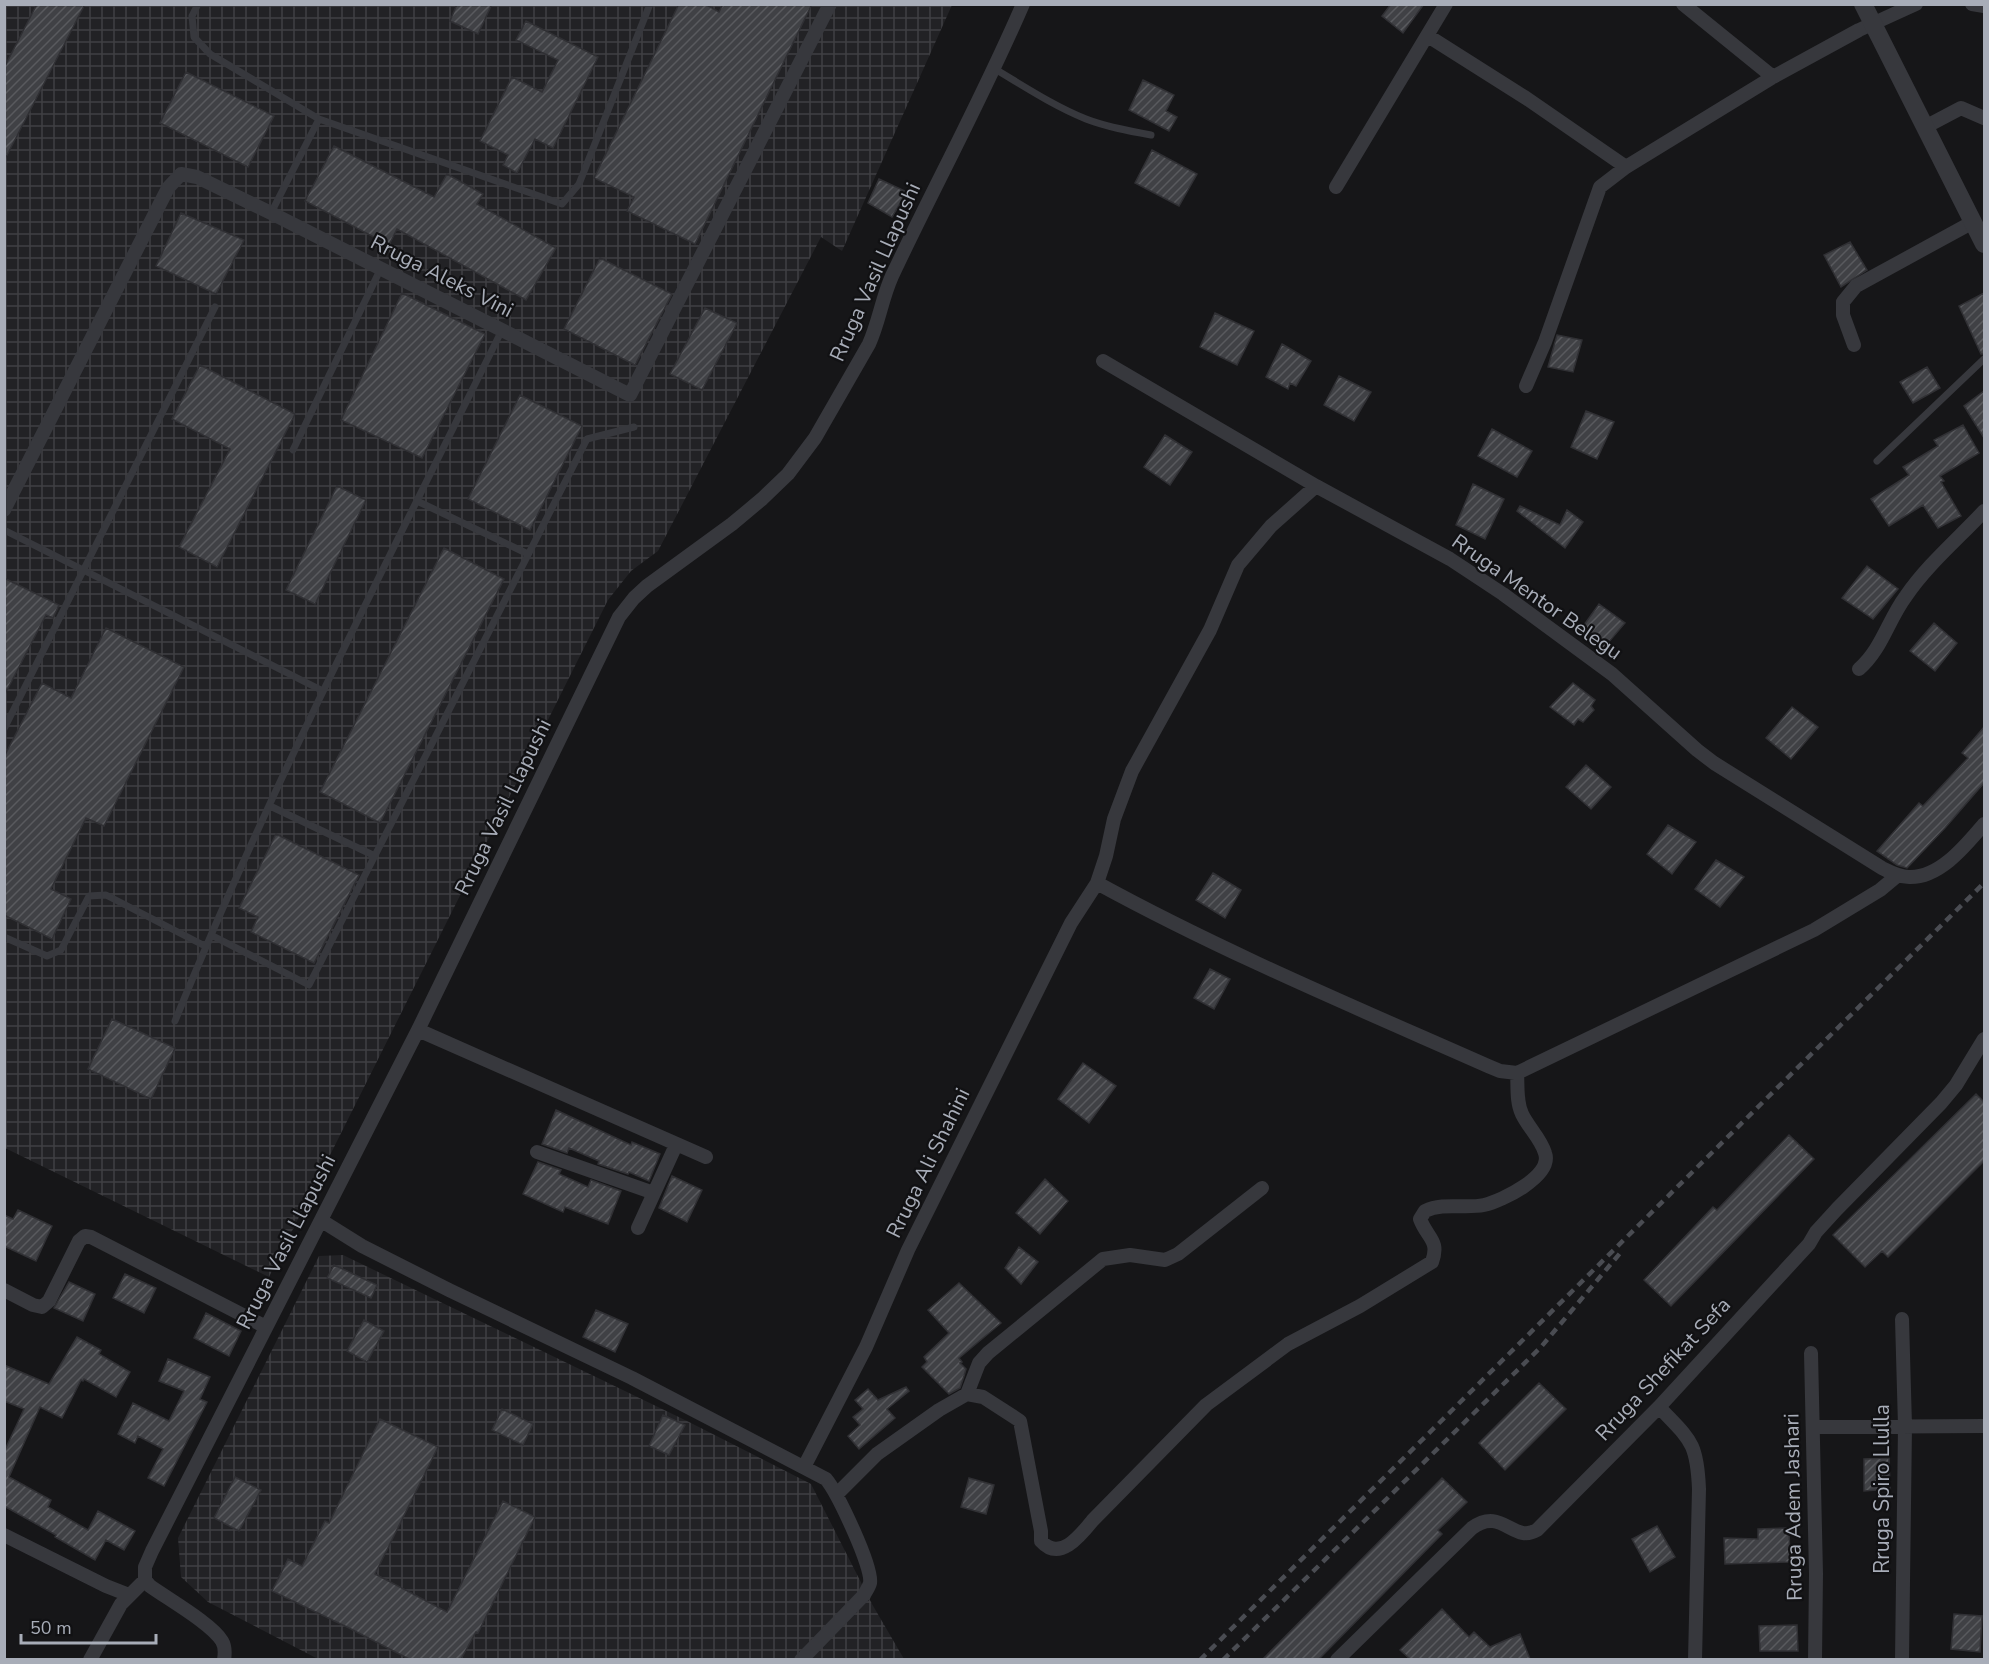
<svg xmlns="http://www.w3.org/2000/svg" width="1989" height="1664" viewBox="0 0 1989 1664" font-family="'Nunito Sans',sans-serif">
  <defs>
    <pattern id="industrial-grid" width="8" height="8" patternUnits="userSpaceOnUse" patternTransform="scale(1.5)"><rect width="8" height="8" fill="#222225"/><path d="M0 4h8M4 0v8" fill="none" stroke="#3f3f43"/></pattern>
    <pattern id="building-hatch" width="6" height="6" patternUnits="userSpaceOnUse" patternTransform="scale(1.5)"><rect width="6" height="6" fill="#404145"/><path d="M-1 1l2-2M0 6l6-6M5 7l2-2" fill="none" stroke="#595a5e"/></pattern>
  </defs>
  <rect width="100%" height="100%" fill="#161618"/>
  <!-- industrial -->
  <path fill="url(#industrial-grid)" d="M4,5H952L842,251L821,237L658,551L631,571L608,600L269,1277L5,1148Z
    M343,1255L687,1421L811,1484L872,1604L904,1659H318L208,1602L181,1577L178,1538L319,1256Z"/>
  <!-- building -->
  <path fill="url(#building-hatch)" stroke="#303034" stroke-width="1.5" d="M37,4H85L4,161V68Z
    M457,4H492L478,34L450,21Z
    M679,4H705L719,12L723,4H812L695,244L627,211L634,197L594,178Z
    M1391,4H1424L1403,33L1382,16Z
    M526,21L598,57L553,148L535,139L517,173L503,165L508,155L480,141L512,77L542,92L558,60L516,40Z
    M186,72L274,116L248,167L160,123Z
    M1143,80L1174,95L1166,111L1177,117L1169,131L1129,110Z
    M334,146L434,197L447,174L483,194L477,204L556,248L526,300L397,229L389,245L305,201Z
    M1152,150L1197,174L1179,206L1135,183Z
    M879,179L907,192L892,217L868,203Z
    M181,213L244,240L216,294L156,266Z
    M1850,242L1867,270L1841,287L1824,255Z
    M600,258L672,294L635,365L564,329Z
    M402,293L485,334L422,458L341,420Z
    M1984,293V354H1981L1959,306Z
    M705,308L737,323L702,390L670,374Z
    M1215,313L1254,331L1237,365L1200,347Z
    M1557,335L1582,340L1573,372L1548,367Z
    M1282,344L1311,361L1296,386L1290,383L1288,389L1266,377Z
    M200,365L295,414L217,567L179,547L230,449L172,419Z
    M1927,367L1940,388L1913,403L1900,382Z
    M1339,376L1371,392L1354,421L1324,405Z
    M1984,391V438L1964,406Z
    M520,395L582,426L530,530L468,499Z
    M1586,411L1614,422L1597,459L1571,447Z
    M1963,425L1979,453L1940,476L1944,481L1941,482L1961,516L1938,528L1923,505L1889,526L1871,499L1909,475L1903,467L1938,446L1934,440Z
    M1492,429L1532,451L1517,477L1478,456Z
    M1165,435L1192,452L1170,485L1144,467Z
    M1473,484L1504,499L1485,539L1456,525Z
    M337,486L366,500L315,604L286,590Z
    M1520,506L1560,525L1567,510L1583,522L1565,548L1517,511Z
    M444,548L504,579L380,823L320,792Z
    M1867,566L1898,589L1873,619L1842,598Z
    M4,578L59,605L53,618L46,615L4,696Z
    M1599,604L1625,623L1601,651L1579,632Z
    M1934,623L1957,643L1935,671L1910,651Z
    M106,628L184,667L104,826L86,818L51,889L71,899L52,939L4,915V757L42,683L71,698Z
    M1573,683L1595,700L1591,706L1594,710L1583,722L1578,719L1574,725L1550,707Z
    M1792,707L1818,727L1791,759L1766,738Z
    M1984,727V783L1945,828L1907,868L1897,865L1877,851L1919,803L1923,806L1968,758L1962,753Z
    M1586,765L1611,787L1591,809L1566,787Z
    M1668,825L1696,842L1672,874L1647,854Z
    M276,834L359,875L314,963L251,932L258,917L239,908Z
    M1716,860L1744,877L1720,907L1695,889Z
    M1213,873L1241,890L1225,918L1196,900Z
    M1210,969L1230,979L1214,1009L1194,998Z
    M112,1019L175,1048L151,1099L88,1069Z
    M1083,1063L1116,1086L1089,1123L1058,1099Z
    M1976,1094L1984,1102V1161L1888,1257L1882,1251L1865,1267L1833,1235Z
    M556,1110L631,1145L632,1142L660,1154L649,1181L629,1172L628,1174L598,1164L599,1161L569,1148L567,1153L542,1144Z
    M1789,1135L1814,1159L1671,1306L1644,1280L1713,1207L1717,1210Z
    M538,1162L561,1170L559,1174L588,1187L591,1180L621,1191L608,1224L565,1207L563,1212L523,1194Z
    M672,1176L702,1190L687,1222L659,1208Z
    M1045,1179L1068,1201L1040,1234L1016,1213Z
    M18,1210L52,1226L36,1261L4,1246V1215L13,1219Z
    M1019,1247L1038,1262L1021,1284L1005,1268Z
    M334,1265L377,1285L371,1298L327,1278Z
    M125,1274L156,1288L144,1313L113,1298Z
    M69,1282L95,1294L83,1321L54,1308Z
    M959,1283L1001,1323L959,1358L962,1362L960,1363L966,1369L964,1376L960,1388L949,1394L922,1367L927,1362L924,1357L949,1333L928,1310Z
    M596,1310L628,1324L615,1352L583,1337Z
    M206,1313L241,1331L229,1356L194,1338Z
    M364,1320L384,1331L367,1362L347,1351Z
    M77,1337L101,1350L99,1354L130,1372L116,1397L84,1379L83,1381L81,1380L62,1418L40,1407L9,1477L51,1500L48,1507L88,1530L98,1511L135,1531L124,1550L106,1540L95,1560L55,1537L56,1535L4,1506V1452L24,1409L4,1401V1365L49,1384Z
    M168,1359L210,1377L200,1399L207,1402L164,1486L148,1478L163,1449L138,1436L135,1443L118,1434L133,1403L169,1421L184,1391L159,1381Z
    M1539,1383L1566,1409L1505,1470L1479,1443Z
    M906,1387L909,1391L887,1409L895,1418L859,1449L848,1436L860,1425L853,1417L863,1409L855,1400L868,1389L878,1400Z
    M502,1409L533,1424L523,1445L492,1430Z
    M663,1415L685,1425L669,1455L649,1446Z
    M380,1419L438,1447L375,1574L447,1612L503,1501L535,1517L478,1633L476,1632L461,1659H409L349,1628L272,1591L288,1559L302,1566L325,1521L329,1523Z
    M1889,1458L1890,1489L1864,1491V1459Z
    M235,1477L261,1490L239,1531L214,1518Z
    M969,1478L994,1485L986,1514L961,1507Z
    M1442,1478L1467,1502L1438,1530L1442,1534L1319,1659H1263Z
    M1657,1526L1675,1557L1650,1572L1632,1539Z
    M1789,1528L1790,1562L1725,1564L1724,1538L1758,1539V1529Z
    M1442,1609L1469,1637L1474,1632L1490,1647L1520,1634L1530,1659H1410L1400,1650Z
    M1954,1614L1982,1616L1980,1652L1951,1649Z
    M1797,1625L1798,1651H1760L1759,1626Z"/>
  <g fill="none" stroke-linecap="round" stroke-linejoin="round">
    <!-- service -->
    <path stroke="#37383d" stroke-width="7" d="M198,4L192,16L194,37L210,54L319,119L562,204L579,184L650,4
      M995,69C1025,87 1054,106 1086,119C1107,127 1129,131 1151,135
      M271,213L319,119
      M293,450L381,268
      M1877,461L1984,359
      M417,501L528,554
      M4,530L323,691
      M4,729L215,307
      M270,806L375,856
      M211,935L309,985L587,439L634,427
      M4,937L47,956L61,950L89,896L106,895L205,946
      M175,1021C271,785 389,558 502,330"/>
    <!-- minor -->
    <path stroke="#37383d" stroke-width="14" d="M1683,4L1773,77
      M1972,4L1984,6
      M1428,36L1526,98L1626,167
      M1925,127L1961,108L1984,118
      M1336,187L1446,4
      M1854,345L1843,315V302L1856,286L1973,222
      M1103,361L1316,486L1450,559L1503,594L1612,674L1697,750L1714,763L1882,868C1890,872 1899,877 1909,877C1940,878 1966,845 1984,824
      M1526,386L1545,342L1600,187L1626,167L1773,77L1859,30L1916,4
      M4,510L168,188L181,174L197,177L271,213L630,395L830,4
      M1859,669C1882,649 1888,620 1906,596C1927,565 1959,538 1984,511
      M1097,883C1223,952 1357,1008 1488,1066L1500,1071L1517,1073L1814,930L1880,890L1898,875
      M418,1030L706,1157
      M537,1152L654,1193
      M322,1221L362,1246L449,1290L632,1378L826,1479C837,1492 873,1567 870,1583C869,1587 866,1591 864,1595L801,1660
      M638,1228L676,1145
      M4,1290L33,1305L42,1307L49,1301L79,1241L85,1236L91,1237L266,1327
      M1902,1319L1905,1426L1902,1660
      M1811,1353L1816,1574L1815,1660
      M967,1394L979,1363L988,1353L1103,1259L1130,1255L1165,1260L1178,1254L1262,1188
      M1659,1407C1690,1440 1697,1441 1699,1489L1695,1660
      M1813,1427L1984,1426
      M804,1467L866,1347L908,1250L1071,923L1097,883L1106,856L1114,819L1132,771L1210,630L1238,565L1271,526L1316,486
      M837,1494L877,1454L939,1410L967,1394L983,1397L1020,1421L1041,1531V1541C1060,1562 1080,1536 1093,1520L1206,1405L1288,1344L1360,1306L1432,1262C1440,1240 1427,1238 1420,1219L1425,1211C1444,1202 1464,1209 1484,1205C1502,1201 1553,1176 1545,1153C1541,1139 1528,1127 1522,1114C1516,1102 1518,1085 1517,1073
      M4,1535L106,1586L129,1595
      M90,1660L121,1604L145,1580
      M224,1660C225,1654 225,1646 222,1641C212,1624 168,1599 150,1586L145,1580V1567L152,1551L418,1030L619,617L634,598L647,586L732,524L762,499L788,474L815,438L869,344C879,322 882,298 892,276C935,185 983,97 1023,4
      M1337,1660L1472,1528C1502,1506 1513,1544 1537,1530L1659,1407L1809,1244L1816,1232L1837,1209L1941,1103L1956,1085L1984,1039"/>
    <!-- tertiary -->
    <path stroke="#37383d" stroke-width="18" d="M1863,4L1984,244"/>
    <!-- rail -->
    <path stroke="#4a4c52" stroke-width="4.5" stroke-dasharray="8 6" stroke-linecap="butt" d="M1200,1660L1984,883
      M1223,1660L1541,1347L1621,1252"/>
  </g>
  <g text-anchor="middle" dominant-baseline="central" stroke-width="4.5" stroke-linejoin="round" paint-order="stroke">
    <!-- street labels -->
    <g font-size="21" fill="#a8adb8" stroke="#111113">
      <text transform="translate(875 272) rotate(-66)">Rruga Vasil Llapushi</text>
      <text transform="translate(442 276) rotate(27)">Rruga Aleks Vini</text>
      <text transform="translate(1537 597) rotate(35)">Rruga Mentor Belegu</text>
      <text transform="translate(503 807) rotate(-64)">Rruga Vasil Llapushi</text>
      <text transform="translate(928 1163) rotate(-64)">Rruga Ali Shahini</text>
      <text transform="translate(286 1242) rotate(-63)">Rruga Vasil Llapushi</text>
      <text transform="translate(1663 1369) rotate(-47)">Rruga Shefikat Sefa</text>
      <text transform="translate(1882 1489) rotate(-90)">Rruga Spiro Llulla</text>
      <text transform="translate(1793 1507) rotate(-91)">Rruga Adem Jashari</text>
    </g>
  </g>
  <!-- border -->
  <rect width="1989" height="1664" fill="none" stroke="#a8adb8" stroke-width="12"/>
  <!-- scale -->
  <path d="M21 1634v9h135v-9" fill="none" stroke="#a8adb8" stroke-width="3"/>
  <text x="30" y="1634" font-size="18" fill="#a8adb8" stroke="#111113" stroke-width="4.5" paint-order="stroke">50 m</text>
</svg>
